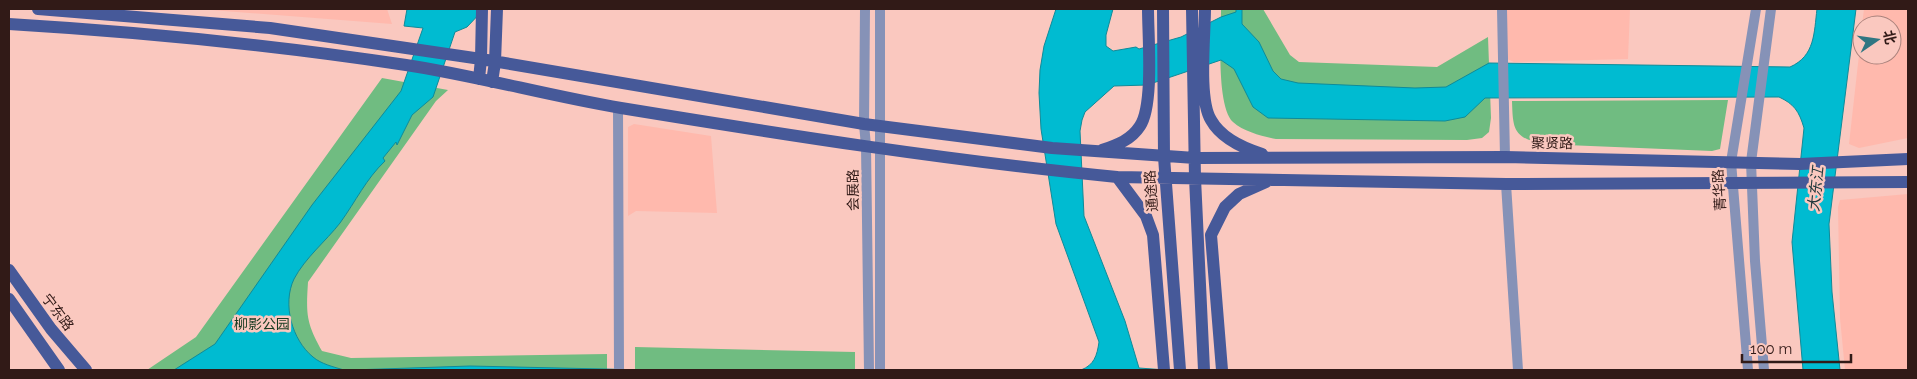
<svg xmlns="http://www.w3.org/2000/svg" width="1917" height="379" viewBox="0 0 1917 379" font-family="Raleway,'Noto Sans SC',sans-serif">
  <rect width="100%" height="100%" fill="#fac8bf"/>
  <!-- built -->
  <path fill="#ffb9ad" d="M198,9H387L392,24Z
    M1506,9H1630L1628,59L1514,62L1507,59Z
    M1864,9H1908V138L1859,148L1849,144L1862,28V55H1892V25H1862Z
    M634,124L711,136L717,213L636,211L628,216V127Z
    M1908,194V370H1845L1840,318L1838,207L1840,200Z"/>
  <!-- green -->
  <path fill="#70bc81" d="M1221,9H1263L1290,55L1299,62L1437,67L1488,37L1491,118L1489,132L1482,138L1467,140L1276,139C1262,136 1244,132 1233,122C1216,106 1221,33 1221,9Z
    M382,78L448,90L436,101L308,282C306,314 306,323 322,351L351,358L607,354V370H147L196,337Z
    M1728,100L1720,149L1712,151L1542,144C1513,137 1513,129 1512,101Z
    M635,347L855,352V370H635Z"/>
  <!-- water -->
  <path fill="#00bbd1" stroke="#0f8b99" d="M407,9H484L467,27L455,32L433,97L412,115L397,145L396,142L383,158L385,161C366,179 356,201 340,223C326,241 305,258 294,279C282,304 292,340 313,357C321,364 334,367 344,370H174L215,344L312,205L401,91L423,28L404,26Z
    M1056,9H1113L1106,35V46L1113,51L1136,47L1139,49L1181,37L1221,17L1236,12V9H1242V24L1259,42L1273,71L1281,79L1298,83L1415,88L1446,87L1489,63L1790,67C1815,56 1814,33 1817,9H1856L1829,224L1832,292L1840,370H1803L1792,242L1804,128C1799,111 1794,104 1779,97L1485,98L1465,117L1445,121L1268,118L1253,107L1234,69L1221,60L1147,85L1114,86L1085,112L1082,120L1080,131L1084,216L1125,321L1139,368L1166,370H1081C1094,365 1097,356 1099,342L1056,224L1041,129L1039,93L1040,70L1044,46Z
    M470,366L648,370H351Z"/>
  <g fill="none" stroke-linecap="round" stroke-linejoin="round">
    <!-- minor -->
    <path stroke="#8692b7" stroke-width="10" d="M865,9L864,124L866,146L869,370
      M880,9V370
      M1502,9L1505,157
      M618,107L619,370
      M1506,184L1518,370
      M1748,370L1731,162L1756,9
      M1764,370L1755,261L1751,162L1771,9"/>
    <!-- major -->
    <path stroke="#465999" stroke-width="12" d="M38,9L270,28L481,59L864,124L1052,148L1195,158L1505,157L1800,164L1908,159
      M1163,9L1164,157L1180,370
      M1192,9L1195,178L1204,370
      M1205,9C1205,36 1198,99 1211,120C1221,138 1243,148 1262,154
      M9,24C142,32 274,45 406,65C478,76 549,96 621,108C786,135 951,161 1117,177L1506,184L1908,182
      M479,79L481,59L482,9
      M492,82L495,62L497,9
      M1102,150C1117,145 1131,140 1140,126C1154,105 1148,36 1148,9
      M1117,177L1146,216L1153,235L1164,370
      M9,270L51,329L86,370
      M9,299L59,370
      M1222,370L1211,235L1225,207L1239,194L1266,182"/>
  </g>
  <g text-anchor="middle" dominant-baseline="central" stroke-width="5" stroke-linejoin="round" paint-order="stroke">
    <!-- street labels -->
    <g font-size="14" fill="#311a17" stroke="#fac8bf">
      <text transform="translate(1552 143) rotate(1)">聚贤路</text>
      <text transform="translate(853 190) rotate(-91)">会展路</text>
      <text transform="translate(1719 190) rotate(-94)">菁华路</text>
      <text transform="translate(1151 191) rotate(-94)">通途路</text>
      <text transform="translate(58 312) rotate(53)">宁东路</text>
    </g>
    <!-- park labels -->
    <g font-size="14" fill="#173b21" stroke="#fac8bf">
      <text x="262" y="324">柳影公园</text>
    </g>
    <!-- water labels -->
    <g font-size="15" font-style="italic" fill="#21393d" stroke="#fac8bf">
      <text transform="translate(1816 189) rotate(-84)">大东江</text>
    </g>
  </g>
  <!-- border -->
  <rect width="1917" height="379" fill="none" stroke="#311a17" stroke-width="20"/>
  <!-- north arrow -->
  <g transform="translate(1877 40) rotate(77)"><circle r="24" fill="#fac8bf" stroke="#aa827c"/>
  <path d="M0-4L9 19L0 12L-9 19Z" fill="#2f7682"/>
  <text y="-8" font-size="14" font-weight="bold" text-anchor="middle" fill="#311a17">北</text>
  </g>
  <!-- scale -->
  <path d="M1742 354v8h109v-8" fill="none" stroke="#311a17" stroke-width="2.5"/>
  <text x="1750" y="354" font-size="15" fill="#311a17" stroke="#fac8bf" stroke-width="4" paint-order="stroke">100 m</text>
</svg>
